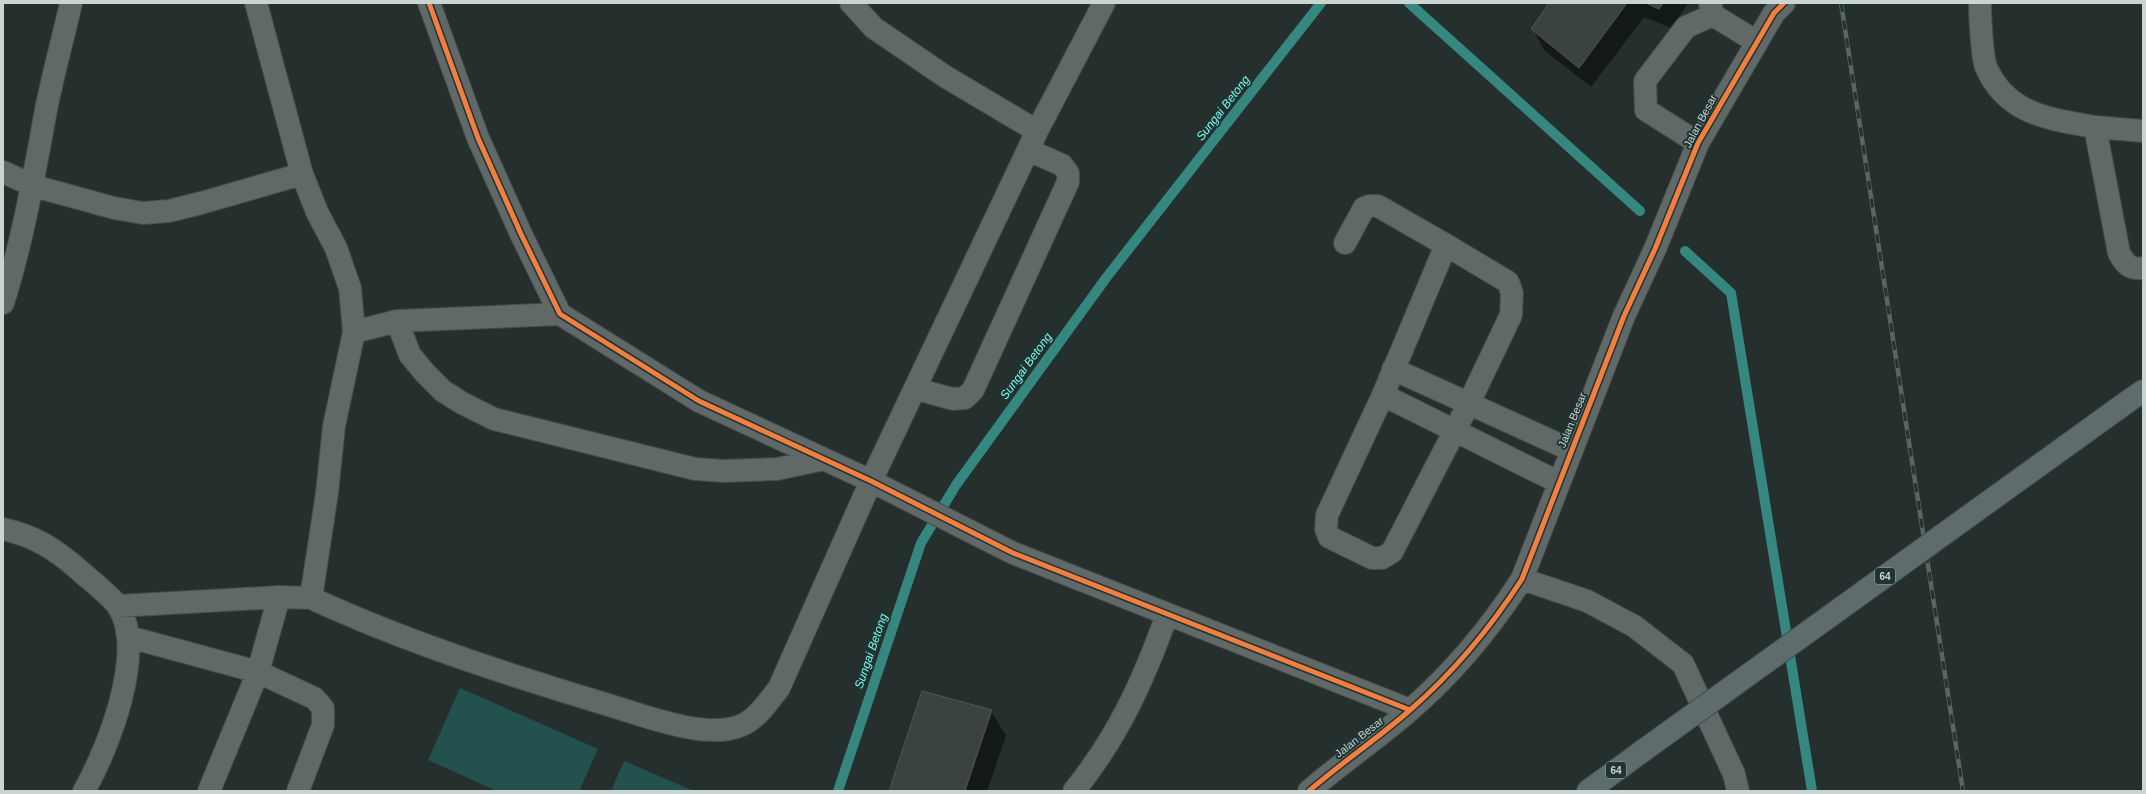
<svg xmlns="http://www.w3.org/2000/svg" width="2146" height="794" viewBox="0 0 2146 794" font-family="Arial,sans-serif">
  <rect width="100%" height="100%" fill="#252f2e"/>
  <!-- green -->
  <path fill="#23524e" d="M460,688L598,749L579,791H497L428,760Z
    M624,761L694,791H611Z"/>
  <!-- shadow -->
  <path fill="#0007" d="M1551,3H1688L1671,28L1644,17L1591,87L1544,50L1533,29Z
    M991,711L1006,736L987,791H890Z"/>
  <g fill="none" stroke-linecap="round" stroke-linejoin="round">
    <!-- stream -->
    <path stroke="#368780" stroke-width="10" d="M1409,3L1640,211
      M1685,251L1731,293L1812,791
      M838,791L921,543L956,485L1106,278L1321,3"/>
  </g>
  <!-- building -->
  <path fill="#3a4342" stroke="#4f5857" d="M1549,3H1627L1579,68L1531,29Z
    M1646,3H1663L1659,9Z
    M922,691L992,710L965,791H889Z"/>
  <g fill="none" stroke-linecap="round" stroke-linejoin="round">
    <defs>
      <path id="minor" d="M429,3L478,138L521,234L560,314L699,401L871,481L1013,553L1410,710
        M851,3L874,28L946,77L1037,131
        M1980,3C1980,16 1982,56 1986,67C2007,115 2050,119 2095,127
        M1713,15L1757,42
        M2143,131L2095,127L2119,253C2125,264 2130,270 2143,268
        M1698,143L1646,110L1645,81L1686,27L1713,15L1710,3
        M3,172L34,186L114,208L143,213L169,211L201,203L302,174
        M1345,243L1364,208L1369,206H1378L1446,245
        M1446,245L1508,282L1512,293L1511,315L1469,403L1392,552L1382,558H1372L1329,537L1326,529L1327,515L1383,395Z
        M3,303C23,240 34,175 46,110C53,74 63,39 71,3
        M397,321L410,355L425,373L443,391L462,403L494,419L695,469L725,471L777,469L824,459
        M354,332L397,321L560,314
        M1393,369L1571,450
        M916,389L953,399L965,398L973,390L1068,182V173L1062,165L1028,150
        M1383,395L1558,482
        M3,529C35,536 55,549 79,570C89,579 111,596 118,606C147,651 108,749 84,791
        M1522,579L1587,601L1634,626L1683,664L1734,774L1738,791
        M311,598C404,641 503,673 602,703C637,713 701,739 737,727C755,722 768,702 779,688L871,481L1037,131L1104,3
        M118,606L279,597L311,598L327,493L334,426L354,332L350,288L336,248L317,212L302,174L256,3
        M129,637L258,672L279,597
        M209,791L258,672L314,698L323,708V725L298,791
        M1074,791C1119,735 1143,681 1167,615
        M1309,791C1341,763 1377,739 1409,711C1453,673 1491,627 1522,579L1624,316L1655,249L1698,143L1774,13L1784,3"/>
      <path id="major" d="M2127,402L2143,391
        M1588,791L1644,750"/>
    </defs>
    <!-- minor casing -->
    <use href="#minor" stroke="#424b4b" stroke-width="24"/>
    <!-- major casing -->
    <use href="#major" stroke="#424b4b" stroke-width="24"/>
    <!-- minor -->
    <use href="#minor" stroke="#606968" stroke-width="22"/>
    <!-- major -->
    <use href="#major" stroke="#5e6c6b" stroke-width="22"/>
    <defs>
      <path id="rail" d="M1841,3L1963,791"/>
    </defs>
    <!-- rail casing -->
    <use href="#rail" stroke="#5c6563" stroke-width="4.5"/>
    <!-- rail -->
    <use href="#rail" stroke="#203432" stroke-width="3" stroke-dasharray="9" stroke-linecap="butt"/>
    <defs>
      <path id="major-bridge" d="M1644,750L2127,402"/>
    </defs>
    <!-- major-bridge casing -->
    <use href="#major-bridge" stroke="#424b4b" stroke-width="24" stroke-linecap="butt"/>
    <!-- major-bridge -->
    <use href="#major-bridge" stroke="#5e6c6b" stroke-width="22"/>
    <defs>
      <path id="cycleway" d="M429,3L478,138L521,234L560,314L699,401L871,481L1013,553L1410,710
        M1309,791C1341,763 1377,739 1409,711C1453,673 1491,627 1522,579L1624,316L1655,249L1698,143L1774,13L1784,3"/>
    </defs>
    <!-- cycleway casing -->
    <use href="#cycleway" stroke="#203432" stroke-width="8"/>
    <!-- cycleway -->
    <use href="#cycleway" stroke="#f27e40" stroke-width="5"/>
  </g>
  <g text-anchor="middle" dominant-baseline="central" stroke-width="4" stroke-linejoin="round" paint-order="stroke">
    <!-- shield labels -->
    <g fill="#203432" stroke="#96a5a3" stroke-width="1">
      <rect x="1875" y="568" width="20" height="16" rx="3"/>
      <rect x="1606" y="762" width="20" height="16" rx="3"/>
    </g>
    <g font-size="10" font-weight="bold" fill="#c9d5d3">
      <text x="1885" y="576">64</text>
      <text x="1616" y="770">64</text>
    </g>
    <!-- street labels -->
    <g font-size="11" fill="#c9d5d3" stroke="#203432">
      <text transform="translate(1700 121) rotate(-62)">Jalan Besar</text>
      <text transform="translate(1572 420) rotate(-68)">Jalan Besar</text>
      <text transform="translate(1359 737) rotate(-38)">Jalan Besar</text>
    </g>
    <!-- water labels -->
    <g font-size="12" font-style="italic" fill="#7af8ed" stroke="#203432">
      <text transform="translate(1223 108) rotate(-52)">Sungai Betong</text>
      <text transform="translate(1026 366) rotate(-54)">Sungai Betong</text>
      <text transform="translate(871 651) rotate(-71)">Sungai Betong</text>
    </g>
  </g>
  <!-- border -->
  <rect width="2146" height="794" fill="none" stroke="#c9d5d3" stroke-width="8"/>
</svg>
